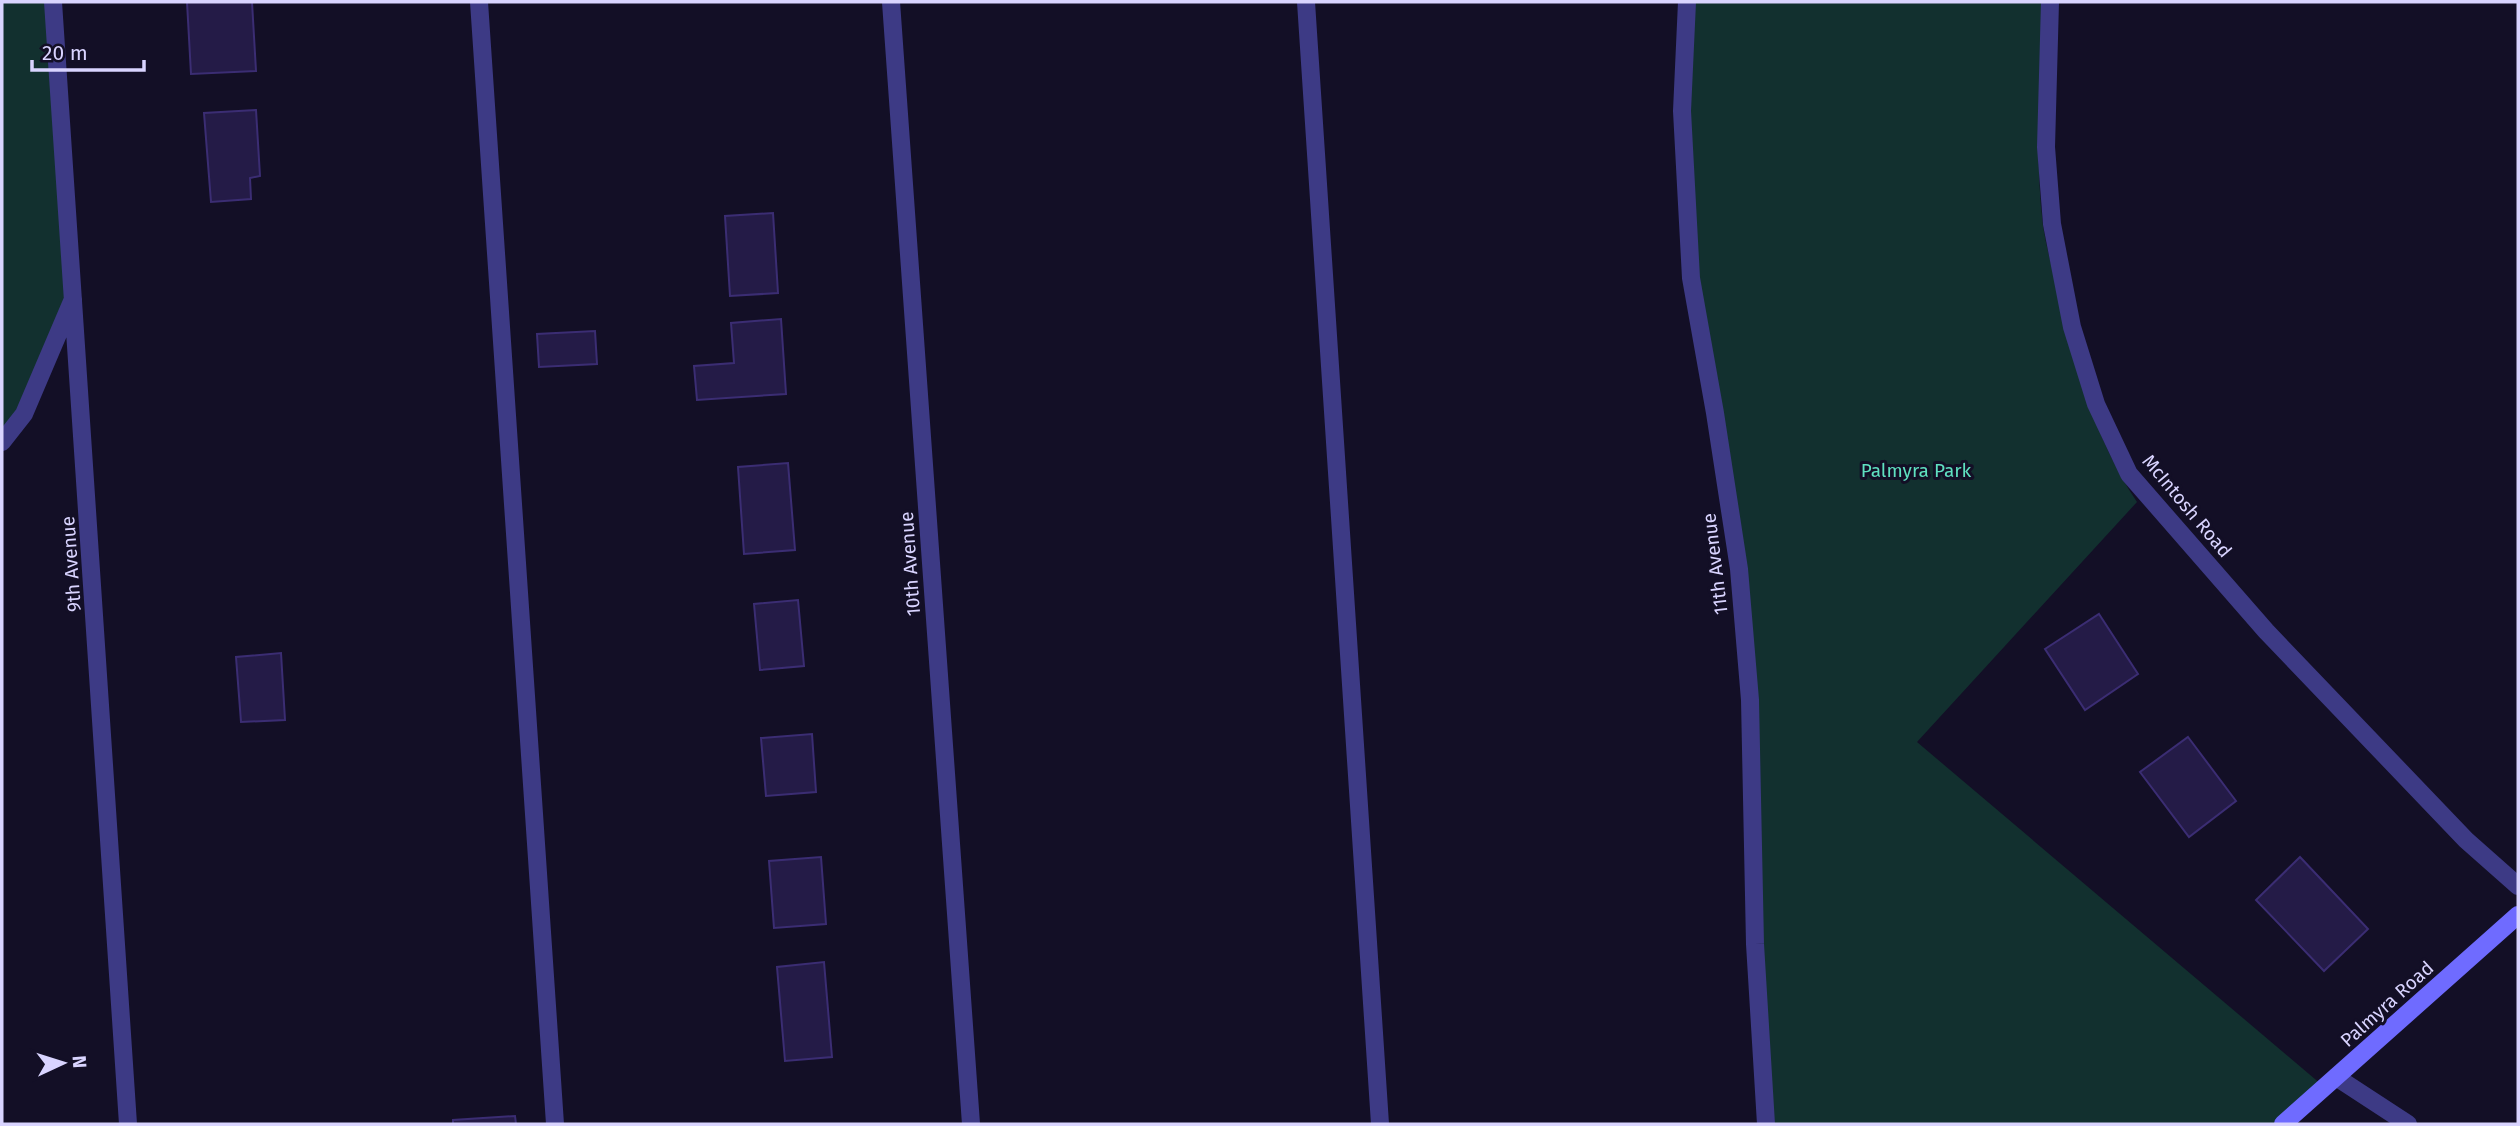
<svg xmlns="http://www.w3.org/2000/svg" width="2520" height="1126" viewBox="0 0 2520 1126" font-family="'Fira Sans',sans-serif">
  <rect width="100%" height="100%" fill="#130f26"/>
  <!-- green -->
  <path fill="#12302f" d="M2,2H47L70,295L21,412L2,434Z
    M1693,2H2043C2041,76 2034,152 2043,226C2046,245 2051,264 2056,283C2072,358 2094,438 2137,502L1917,742L2322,1085L2278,1124H1772L1761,944L1756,705L1697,277L1689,114Z"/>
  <!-- building -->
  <path fill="#241b47" stroke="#3b2d73" stroke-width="2" d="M187,2H252L256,71L191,74Z
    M256,110L260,176L250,178L251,199L211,202L204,113Z
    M773,213L778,293L730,296L725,216Z
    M781,319L786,394L697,400L694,366L734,363L731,323Z
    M595,331L597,364L539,367L537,334Z
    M788,463L795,550L744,554L738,467Z
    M798,600L804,666L760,670L754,604Z
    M2099,614L2138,674L2085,710L2045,649Z
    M281,653L285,720L241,722L236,657Z
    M812,734L816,792L766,796L761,738Z
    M2188,737L2236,801L2189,837L2140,772Z
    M821,857L826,924L774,928L769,861Z
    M2300,857L2368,929L2324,971L2256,900Z
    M824,962L832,1057L785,1061L777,967Z
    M515,1116L516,1124H453V1120Z"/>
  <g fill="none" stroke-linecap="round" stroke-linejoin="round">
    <!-- lane -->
    <path stroke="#3d3a85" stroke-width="18" d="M479,2L555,1124
      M1306,2L1380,1124
      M2336,1077L2408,1124"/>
    <!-- street -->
    <path stroke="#3d3a85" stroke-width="18" d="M53,2L128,1124
      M891,2L971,1124
      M1687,2L1682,111L1691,278L1715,413L1739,569L1750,700L1755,944L1766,1124
      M2050,2L2046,147L2052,224L2072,327L2096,404L2129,474L2266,631L2466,840L2518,886
      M2,442L24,414L73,299"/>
    <!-- secondary -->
    <path stroke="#6f6bff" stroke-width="18" d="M2283,1124L2518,915"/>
  </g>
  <g text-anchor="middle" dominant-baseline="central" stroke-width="6" stroke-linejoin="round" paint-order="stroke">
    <!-- park labels -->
    <g font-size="19" fill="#5fe0c0" stroke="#130f26">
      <text x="1916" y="470">Palmyra Park</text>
    </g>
    <!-- street labels -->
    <g font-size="19" fill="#d9d4ff" stroke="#130f26">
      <text transform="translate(2187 506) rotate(50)">McIntosh Road</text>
      <text transform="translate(71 564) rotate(-94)">9th Avenue</text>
      <text transform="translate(910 564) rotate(-94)">10th Avenue</text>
      <text transform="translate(1715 564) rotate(-97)">11th Avenue</text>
      <text transform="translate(2387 1004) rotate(-42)">Palmyra Road</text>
    </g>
  </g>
  <!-- border -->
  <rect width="2520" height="1126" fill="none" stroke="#d9d4ff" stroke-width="7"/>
  <!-- north arrow -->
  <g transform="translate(63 1063) rotate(86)" stroke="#130f26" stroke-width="5" paint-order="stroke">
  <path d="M0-5L12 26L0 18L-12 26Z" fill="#d9d4ff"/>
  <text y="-10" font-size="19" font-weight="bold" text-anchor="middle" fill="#d9d4ff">N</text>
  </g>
  <!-- scale -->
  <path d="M32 60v10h112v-10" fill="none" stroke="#d9d4ff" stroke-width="3.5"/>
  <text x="42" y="60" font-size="21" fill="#d9d4ff" stroke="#130f26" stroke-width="5" paint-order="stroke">20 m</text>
</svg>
